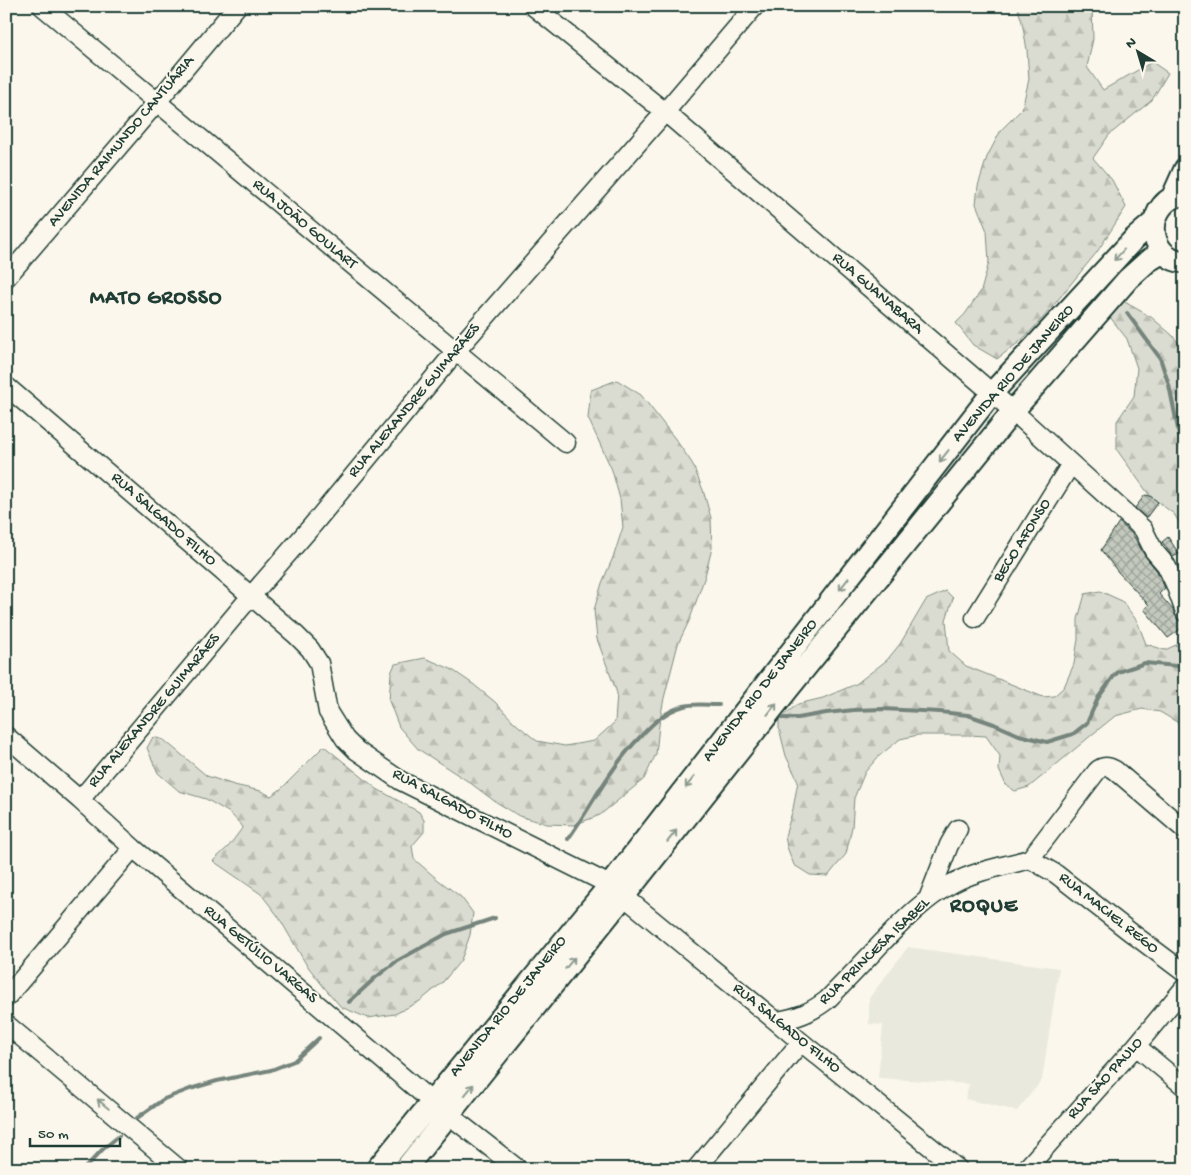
<svg xmlns="http://www.w3.org/2000/svg" width="1191" height="1175" viewBox="0 0 1191 1175" font-family="'Gochi Hand',sans-serif">
  <defs>
    <pattern id="forest-firs" width="22" height="20" patternUnits="userSpaceOnUse" patternTransform="scale(1.25)"><rect width="22" height="20" fill="#dbdcd1"/><path d="M5 1l3.5 6h-7zM16 11l3.5 6h-7z" fill="#bcbeb4"/></pattern>
    <pattern id="building-cross-hatch" width="8" height="8" patternUnits="userSpaceOnUse" patternTransform="scale(1.25)"><rect width="8" height="8" fill="#c4c9be"/><path d="M0 0l8 8M0 8l8-8" fill="none" stroke="#9fa49b"/></pattern>
  </defs>
  <rect width="100%" height="100%" fill="#fbf7ec"/>
  <filter id="ink" filterUnits="userSpaceOnUse"><feTurbulence type="fractalNoise" baseFrequency=".02" numOctaves="2"/><feDisplacementMap in="SourceGraphic" scale="10" xChannelSelector="R" yChannelSelector="G"/><feConvolveMatrix kernelMatrix="1 2 1 2 8 2 1 2 1" color-interpolation-filters="sRGB"/></filter>
  <g filter="url(#ink)">
    <!-- built -->
    <path fill="#eae9de" d="M908,947L1059,968L1042,1080L1017,1111L965,1099L969,1084L878,1078L883,1025L869,1024V998Z"/>
    <!-- forest -->
    <path fill="url(#forest-firs)" stroke="#7d8c82" d="M1017,6H1092L1093,39L1087,67L1103,90L1152,62L1168,73L1152,100L1109,135L1093,158L1112,180L1126,207L1097,252L1043,318L1023,339L997,359L973,345L956,323L965,314L981,291L989,262L987,231L976,204L978,186L987,157L1001,130L1022,109L1029,79L1027,50L1022,22Z
      M1123,301L1151,317L1172,335L1185,351V532L1174,514L1150,496L1117,450V421L1134,396L1137,368L1127,339L1110,317L1115,307Z
      M617,380L641,395L676,440L692,463L703,490L711,518L712,548L705,576L690,619L678,644L664,698L659,725L656,754L644,779L600,815L574,825L547,824L519,816L493,800L469,782L418,749L399,727L389,701L391,673L395,664L425,658L451,669L473,684L495,702L515,723L537,741L565,746L594,741L615,722L617,693L597,639L594,610L602,583L614,555L623,527L620,499L612,470L588,418L591,390Z
      M946,591L953,598L946,620L949,651L966,666L1043,697L1054,696L1064,687L1074,664L1078,639V619L1085,594L1100,591L1122,601L1137,621L1146,644L1165,650L1185,641V727L1160,712L1142,709L1115,716L1094,733L1051,769L1029,787L1015,791L1006,785L999,770L1000,756L986,736L969,735H918L900,739L879,756L865,772L854,798L852,827L846,854L828,876L810,875L794,865L787,847L785,836L793,809L798,781L786,756L779,728V719L798,704L823,698L856,684L887,660L900,644L926,600Z
      M153,737L164,740L207,776L234,785L261,791L271,796L281,789L324,746L377,789L419,812L424,820V832L412,846L414,859L437,879L461,897L473,913L470,935L461,960L443,982L420,1001L395,1014L368,1018L341,1007L323,986L306,964L278,916L261,894L213,861L229,846L243,827L230,813L206,799L179,791L158,773L147,748Z"/>
    <g fill="none" stroke-linecap="round" stroke-linejoin="round">
      <!-- stream -->
      <path stroke="#74847b" stroke-width="4" d="M1127,313L1160,358L1169,385L1185,463
        M776,718H798L826,713L854,710L883,709L940,712L968,715L994,724L1019,735L1047,742L1073,734L1087,723L1098,698L1114,676L1118,672L1145,663L1176,666L1185,665
        M568,839C593,804 610,767 641,736C653,723 666,711 684,706C694,703 708,705 719,705
        M349,1002L375,978L397,961L446,934L495,918
        M137,1118L164,1099L190,1089L217,1081L271,1070L294,1061L319,1038
        M84,1169L102,1150L119,1136"/>
    </g>
    <!-- building -->
    <path fill="url(#building-cross-hatch)" stroke="#1f3d34" d="M1145,495L1150,496L1158,502L1146,518L1135,508Z
      M1119,522L1133,535L1145,556L1157,571L1165,588L1159,594L1173,610L1178,620L1185,623V626L1168,638L1144,609L1149,605L1118,572L1101,550Z
      M1168,537L1179,554L1173,557L1162,542Z"/>
    <g fill="none" stroke-linecap="round" stroke-linejoin="round">
      <defs>
        <path id="minor" d="M42,6L566,443
          M533,6L665,112L1013,411L1132,519L1143,529L1154,551L1166,565L1175,584L1185,612
          M6,278L157,102L237,6
          M6,386L251,596L296,635L310,649L319,663L328,712L345,739L356,750L401,781L610,885L776,1021L801,1042L958,1169
          M975,618L1071,464
          M6,736L80,800L133,848L431,1101L518,1169
          M80,800L251,596L311,527L456,351L665,112L755,6
          M1030,859L1097,771C1103,765 1108,766 1115,770L1185,830
          M1030,859L1056,874L1129,931L1185,973
          M928,899L949,845L958,829
          M6,998L133,848
          M776,1021C797,1018 810,1013 827,1000C844,983 861,965 877,948C900,924 923,899 953,883C976,871 1004,866 1030,859
          M6,1024L179,1169
          M1136,1046L1185,1087
          M696,1169L801,1042
          M1026,1169L1136,1046L1185,987"/>
        <path id="major" d="M1185,194C1144,199 1144,259 1185,262
          M1172,198L1185,169
          M377,1169L610,885L992,393L1133,240L1155,221
          M405,1169L624,896L788,689L1013,411L1128,279L1148,261L1163,252"/>
      </defs>
      <!-- minor casing -->
      <use href="#minor" stroke="#1f3d34" stroke-width="21"/>
      <!-- major casing -->
      <use href="#major" stroke="#1f3d34" stroke-width="25"/>
      <!-- minor -->
      <use href="#minor" stroke="#fbf7ec" stroke-width="18"/>
      <!-- major -->
      <use href="#major" stroke="#fbf7ec" stroke-width="21"/>
    </g>
    <!-- one-way arrows -->
    <defs><path id="oneway-shaft" d="M-6 0H5M1.5-3L5.5 0L1.5 3" fill="none" stroke-width="1.6" stroke-linecap="round" stroke-linejoin="round" transform="scale(1.25)"/></defs>
    <g stroke="#8d9a90">
      <use href="#oneway-shaft" transform="translate(1119 255) rotate(132)"/>
      <use href="#oneway-shaft" transform="translate(944 456) rotate(128)"/>
      <use href="#oneway-shaft" transform="translate(844 584) rotate(128)"/>
      <use href="#oneway-shaft" transform="translate(772 709) rotate(-52)"/>
      <use href="#oneway-shaft" transform="translate(690 782) rotate(128)"/>
      <use href="#oneway-shaft" transform="translate(672 836) rotate(-52)"/>
      <use href="#oneway-shaft" transform="translate(570 963) rotate(-51)"/>
      <use href="#oneway-shaft" transform="translate(469 1090) rotate(-51)"/>
      <use href="#oneway-shaft" transform="translate(103 1104) rotate(-140)"/>
    </g>
  </g>
  <g text-anchor="middle" dominant-baseline="central" stroke-width="4" stroke-linejoin="round" paint-order="stroke">
    <!-- street labels -->
    <g font-size="16" fill="#1f3d34" stroke="#fbf7ec">
      <text transform="translate(122 142) rotate(-50)">AVENIDA RAIMUNDO CANTUÁRIA</text>
      <text transform="translate(304 225) rotate(40)">RUA JOÃO GOULART</text>
      <text transform="translate(877 294) rotate(41)">RUA GUANABARA</text>
      <text transform="translate(1014 374) rotate(-49)">AVENIDA RIO DE JANEIRO</text>
      <text transform="translate(415 401) rotate(-50)">RUA ALEXANDRE GUIMARÃES</text>
      <text transform="translate(163 520) rotate(41)">RUA SALGADO FILHO</text>
      <text transform="translate(1023 541) rotate(-58)">BECO AFONSO</text>
      <text transform="translate(761 691) rotate(-52)">AVENIDA RIO DE JANEIRO</text>
      <text transform="translate(155 711) rotate(-50)">RUA ALEXANDRE GUIMARÃES</text>
      <text transform="translate(452 805) rotate(28)">RUA SALGADO FILHO</text>
      <text transform="translate(1108 914) rotate(38)">RUA MACIEL REGO</text>
      <text transform="translate(875 952) rotate(-44)">RUA PRINCESA ISABEL</text>
      <text transform="translate(260 955) rotate(40)">RUA GETÚLIO VARGAS</text>
      <text transform="translate(509 1007) rotate(-51)">AVENIDA RIO DE JANEIRO</text>
      <text transform="translate(786 1029) rotate(39)">RUA SALGADO FILHO</text>
      <text transform="translate(1106 1079) rotate(-48)">RUA SÃO PAULO</text>
    </g>
    <!-- district labels -->
    <g font-size="21" font-weight="bold" letter-spacing="1" fill="#1f3d34" stroke="#fbf7ec">
      <text x="156" y="299">MATO GROSSO</text>
      <text x="984" y="907">ROQUE</text>
    </g>
  </g>
  <!-- margin -->
  <rect width="1191" height="1175" fill="none" stroke="#fbf7ec" stroke-width="25"/>
  <rect x="12" y="12" width="1166" height="1150" fill="none" stroke="#1f3d34" stroke-width="2" filter="url(#ink)"/>
  <!-- north arrow -->
  <g transform="translate(1138 52) rotate(322)" stroke="#fbf7ec" stroke-width="4" paint-order="stroke">
  <path d="M0-4L9 19L0 12L-9 19Z" fill="#1f3d34"/>
  <text y="-8" font-size="14" font-weight="bold" text-anchor="middle" fill="#1f3d34">N</text>
  </g>
  <!-- scale -->
  <path d="M30 1138v8h90v-8" fill="none" stroke="#1f3d34" stroke-width="2.5"/>
  <text x="38" y="1138" font-size="15" fill="#1f3d34" stroke="#fbf7ec" stroke-width="4" paint-order="stroke">50 m</text>
</svg>
